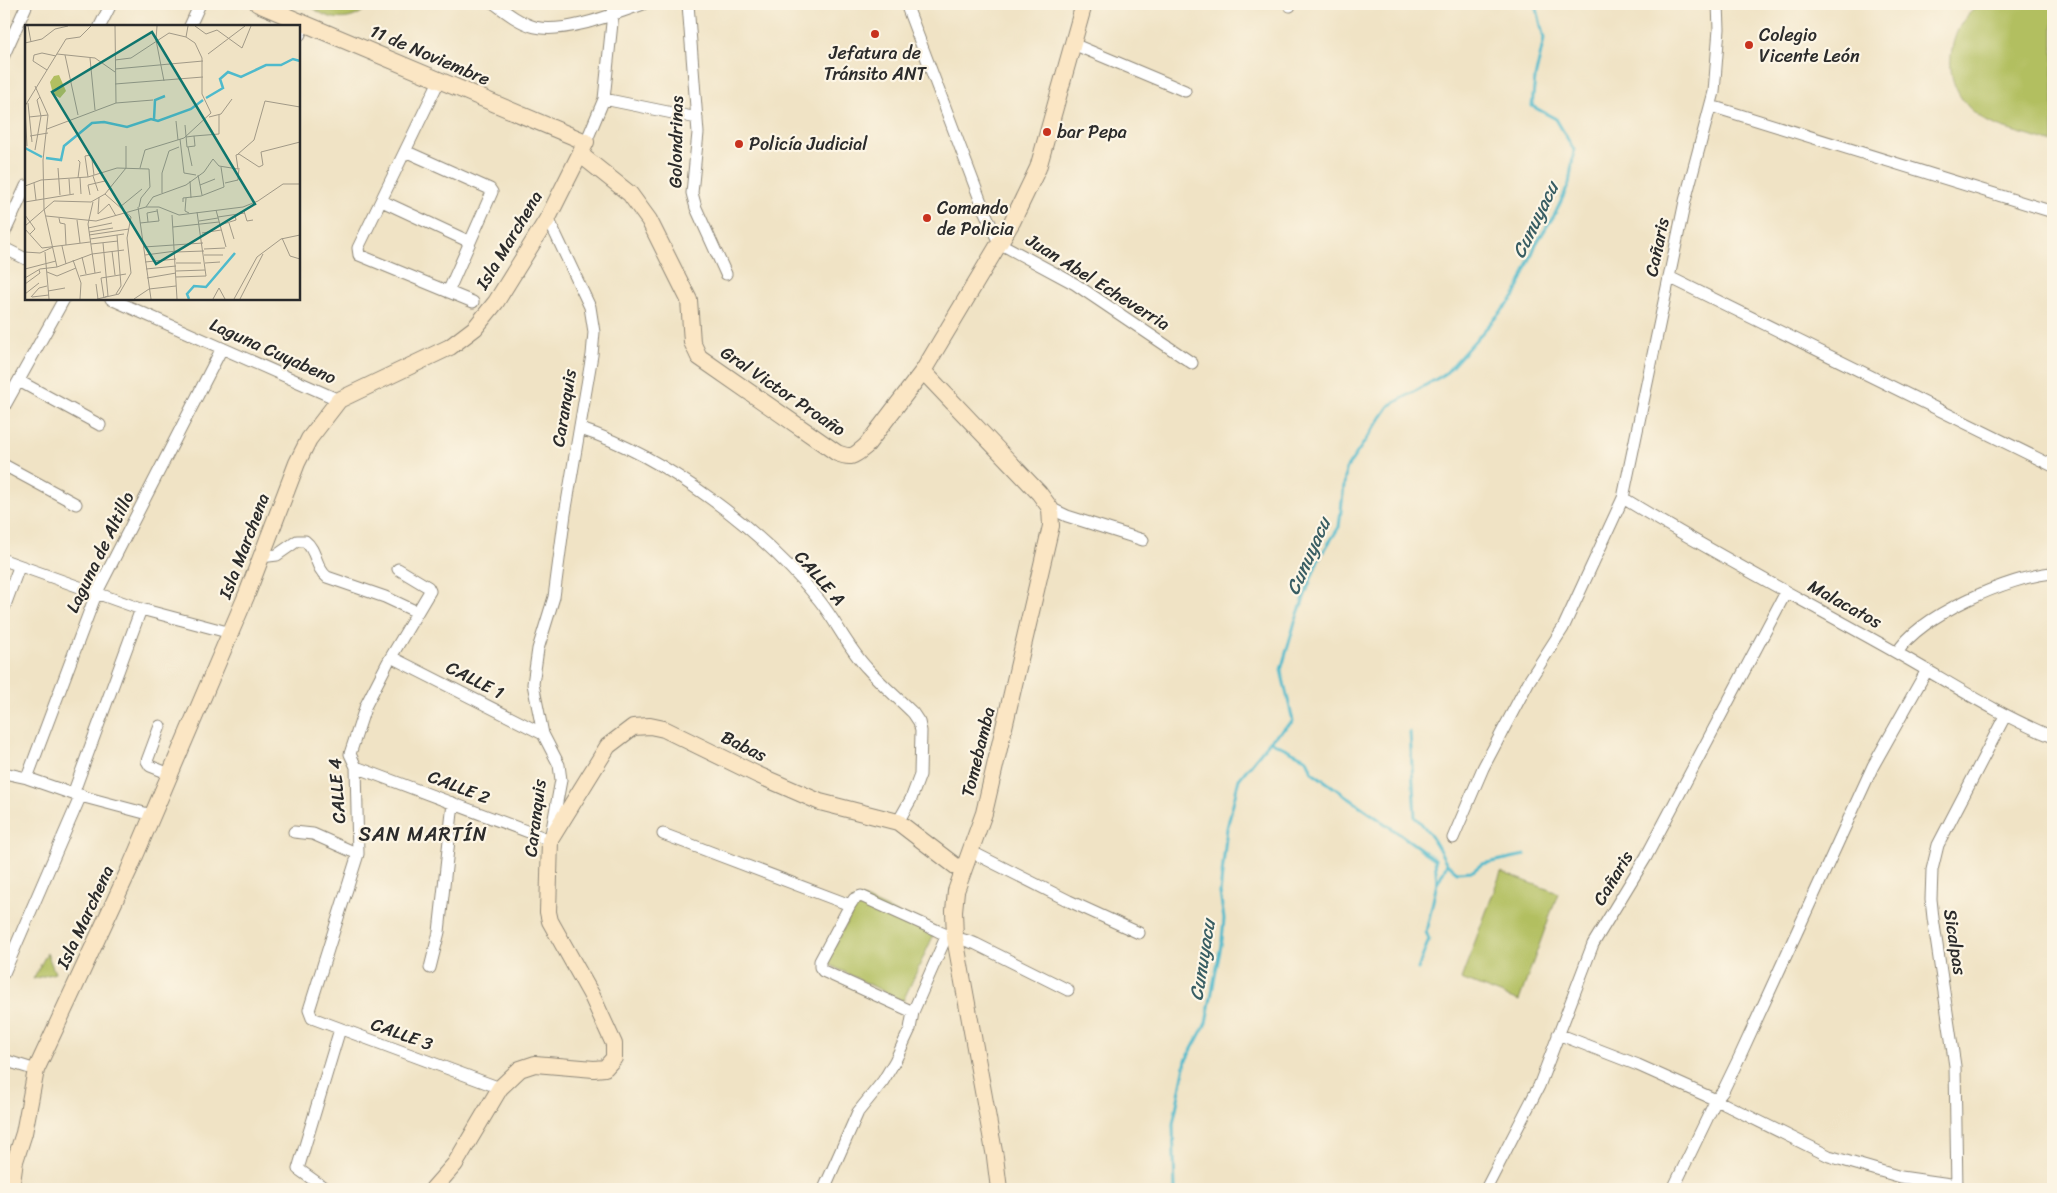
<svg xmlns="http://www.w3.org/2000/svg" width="2057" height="1193" viewBox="0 0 2057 1193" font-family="Sriracha,sans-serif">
  <rect width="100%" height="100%" fill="#fcf5e5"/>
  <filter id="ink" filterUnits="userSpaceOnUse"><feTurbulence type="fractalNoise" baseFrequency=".02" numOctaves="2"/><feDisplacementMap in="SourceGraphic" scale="10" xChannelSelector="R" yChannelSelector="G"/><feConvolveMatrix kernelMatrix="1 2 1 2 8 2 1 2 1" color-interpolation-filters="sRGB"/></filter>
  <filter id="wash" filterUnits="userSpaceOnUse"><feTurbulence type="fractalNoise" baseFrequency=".0096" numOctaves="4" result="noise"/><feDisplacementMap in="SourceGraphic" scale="20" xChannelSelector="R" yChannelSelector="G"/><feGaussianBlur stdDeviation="1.12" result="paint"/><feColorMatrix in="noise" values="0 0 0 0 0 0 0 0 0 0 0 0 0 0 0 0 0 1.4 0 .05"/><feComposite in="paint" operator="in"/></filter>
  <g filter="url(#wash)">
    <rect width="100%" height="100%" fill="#f0e3c5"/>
    <!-- green -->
    <path fill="#b2bf61" stroke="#6e7546" d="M309,4H370C354,25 326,22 309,4Z
      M1982,4H2053V143C2036,137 2002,130 1988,122C1960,106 1946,80 1952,49C1955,30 1965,13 1982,4Z
      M1501,872L1558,893L1519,1001L1461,979Z
      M860,897L936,930L903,1001L826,963Z
      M47,953L55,973L33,979Z"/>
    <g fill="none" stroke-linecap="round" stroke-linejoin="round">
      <!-- stream -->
      <path stroke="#4fbacc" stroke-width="3" d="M1410,732L1415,817C1429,830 1438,847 1447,864
        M1270,741L1307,759L1312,772L1435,859L1437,883L1426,932L1429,939L1418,969
        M1438,882L1447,864L1457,872L1473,871L1482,864L1525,855
        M1175,1189L1173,1124L1186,1060L1206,1023L1222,940L1224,919L1220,893L1227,828L1239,779L1270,741L1293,721L1281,670L1295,622L1318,560L1339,527L1346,469L1389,406L1445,374L1515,296L1536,244L1555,214L1569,184L1574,150L1556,119L1532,106L1535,78L1544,39L1536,4"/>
    </g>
  </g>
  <g filter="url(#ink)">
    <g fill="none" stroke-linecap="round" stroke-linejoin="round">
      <defs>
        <path id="street" d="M495,4C507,13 520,23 535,27C565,34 614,14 643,4
          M688,4L698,133L692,193L696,208L726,274
          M906,4L984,210L999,243L1075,284L1192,363
          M1290,6L1291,4
          M100,26L111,4
          M190,26L200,4
          M299,36L305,23
          M1073,44L1185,91
          M4,55L27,4
          M439,81L358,248L359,255L473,302
          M604,99L697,118
          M1711,106L2053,212
          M586,142L604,99L614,4
          M405,151L490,189L492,192L448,292
          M382,201L470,242
          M4,234L26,186
          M4,248L26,259
          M1669,277L2053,466
          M111,299L339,400
          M19,381L100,425
          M4,407L64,299
          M581,429C667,457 762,530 819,600C836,621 848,648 867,668C881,684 898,698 913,713L919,722L921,731L920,775L911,799L898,822
          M4,465L76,504
          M1623,498C1712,553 1805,601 1897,653C1949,682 1998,715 2053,737
          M1050,508L1067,516L1143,540
          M261,557L277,555L297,541H305C317,550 315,568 327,577L385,597L417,612
          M4,560L141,609L231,633
          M398,569L428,587L430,591L388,662L366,705L350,754L356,767L358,854L309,1010L312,1018L500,1088
          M4,608L19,567
          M1897,653C1919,615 2011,576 2053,573
          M391,657L543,734
          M160,726L147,761L150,766L170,774
          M356,767L550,840L561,780L559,765L543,734L533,684L538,649L554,597L565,514L592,355L594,332L590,307L548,218
          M4,773L27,778L73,794L152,815
          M27,778L96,594L222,348
          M73,794L141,609
          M294,832L313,834L358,854
          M663,834L850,905
          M1453,838L1483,768L1529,681L1563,628L1623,498L1685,201L1714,92L1719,29L1718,4
          M970,851L1069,901L1139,933
          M946,937L913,1012L823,971L820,967V961L850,905L854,899L861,896L936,930C949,938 962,938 976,944L1068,990
          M430,968L439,932L453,803
          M4,973L81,795
          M1558,1034L1638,1065L1716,1100L1829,1156L1901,1177L1957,1185L1962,1189
          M4,1060L36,1070
          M326,1189L298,1169L340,1029
          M824,1189L858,1112L883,1081L895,1061L910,1029L913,1012
          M1486,1189L1539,1086L1593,944L1646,857L1786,592
          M1673,1189L1716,1100L1723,1091L1739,1058L1873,766L1927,670
          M1957,1189L1955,1066L1933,918L1931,899L1932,870L1938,845L2005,716"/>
        <path id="secondary" d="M581,155L630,194L649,220L689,300L692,342L699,357L837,453C852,459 854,456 866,446L923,371L1012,222L1038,168L1084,4
          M923,371L1039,493L1050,508L1051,526L984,813L956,891L954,911L955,938L995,1157L999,1189
          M11,1189L15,1161L24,1133L36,1070L129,870L247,594L297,463L309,439L339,400L450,347L475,328L496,302L548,218L586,142L258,4
          M433,1189L455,1164L500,1088L520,1069L535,1064L594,1069L605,1068L614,1058V1044L592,996L550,921L548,912L550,840L608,746L633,727L650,726L664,729L758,775L820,802L898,822L962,871"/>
      </defs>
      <!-- street casing -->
      <use href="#street" stroke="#8e8778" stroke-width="13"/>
      <!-- secondary casing -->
      <use href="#secondary" stroke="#8e8778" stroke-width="18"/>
      <!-- street -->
      <use href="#street" stroke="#fff" stroke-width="11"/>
      <!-- secondary -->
      <use href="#secondary" stroke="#fbe6c4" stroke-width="16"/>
    </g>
  </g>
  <!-- markers -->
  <g fill="#c8321e" stroke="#fcf5e5" stroke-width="2">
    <circle cx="875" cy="34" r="5"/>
    <circle cx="1749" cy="45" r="5"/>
    <circle cx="1047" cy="132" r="5"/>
    <circle cx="739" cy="144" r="5"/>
    <circle cx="927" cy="218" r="5"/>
  </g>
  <g text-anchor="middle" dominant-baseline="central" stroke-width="4.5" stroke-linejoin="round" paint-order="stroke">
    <!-- poi labels -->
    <g font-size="18" fill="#2b2b2b" stroke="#fcf5e5" text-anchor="start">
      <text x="1759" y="35">Colegio<tspan x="1759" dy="21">Vicente León</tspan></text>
      <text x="875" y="53" text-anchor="middle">Jefatura de<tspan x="875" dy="21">Tránsito ANT</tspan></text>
      <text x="1057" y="132">bar Pepa</text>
      <text x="749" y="144">Policía Judicial</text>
      <text x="937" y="208">Comando<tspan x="937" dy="21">de Policia</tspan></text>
    </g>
    <!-- street labels -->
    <g font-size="18" fill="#2b2b2b" stroke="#fcf5e5">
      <text transform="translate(430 55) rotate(23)">11 de Noviembre</text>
      <text transform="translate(676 142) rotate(-89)">Golondrinas</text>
      <text transform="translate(509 240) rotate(-59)">Isla Marchena</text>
      <text transform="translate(1657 247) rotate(-78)">Cañaris</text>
      <text transform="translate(1098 282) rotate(32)">Juan Abel Echeverria</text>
      <text transform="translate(273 351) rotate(24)">Laguna Cuyabeno</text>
      <text transform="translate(783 391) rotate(34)">Gral Victor Proaño</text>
      <text transform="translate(564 408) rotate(-81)">Caranquis</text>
      <text transform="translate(244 546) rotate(-69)">Isla Marchena</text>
      <text transform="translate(100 552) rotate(-64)">Laguna de Altillo</text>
      <text transform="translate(820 578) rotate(49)">CALLE A</text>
      <text transform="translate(1845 604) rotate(29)">Malacatos</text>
      <text transform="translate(475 680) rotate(27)">CALLE 1</text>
      <text transform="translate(744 746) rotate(26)">Babas</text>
      <text transform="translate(978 752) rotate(-76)">Tomebamba</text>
      <text transform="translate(459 787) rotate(21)">CALLE 2</text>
      <text transform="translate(337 791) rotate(-94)">CALLE 4</text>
      <text transform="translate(535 818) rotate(-83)">Caranquis</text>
      <text transform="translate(1613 878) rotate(-59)">Cañaris</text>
      <text transform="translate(85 917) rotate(-65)">Isla Marchena</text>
      <text transform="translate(1955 942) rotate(81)">Sicalpas</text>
      <text transform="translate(402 1034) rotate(20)">CALLE 3</text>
    </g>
    <!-- water labels -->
    <g font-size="19" font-style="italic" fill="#385d63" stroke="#fcf5e5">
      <text transform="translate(1535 220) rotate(-64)">Cunuyacu</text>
      <text transform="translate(1308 556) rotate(-66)">Cunuyacu</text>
      <text transform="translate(1202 960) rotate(-81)">Cunuyacu</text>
    </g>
    <!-- quarter labels -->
    <g font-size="20" letter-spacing="1" fill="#2b2b2b" stroke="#fcf5e5">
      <text x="423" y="834">SAN MARTÍN</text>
    </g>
  </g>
  <!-- overview -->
  <g transform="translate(25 25)">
    <rect width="275" height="275" fill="#f0e3c5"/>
    <path d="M34,50L41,66L35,73L28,69L25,57L29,51Z" fill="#b2bf61"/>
    <path fill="none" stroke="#4fbacc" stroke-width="2.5" d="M181,73L198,63L195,54L203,47L216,52L241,40H256L268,34L275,36M129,94L130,75L140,71M0,123L17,132M21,133L36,135L39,121L67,98L79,97L102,102L126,94L133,96L166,84L178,75M164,274L162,269L169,261L181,262L210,228"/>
    <path fill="none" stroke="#a19987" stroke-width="1" d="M3,1L6,17M90,1L91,78M132,1L131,15L139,56M170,1L181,9L192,5L217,23L226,1M0,18L17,14L30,4L43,1M32,29L70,33L90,47M183,29L220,1M40,30L53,90M65,33L70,85M90,35L106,33L144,8L161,12M90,44L178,36M22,45L8,36L9,30L17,28L31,31M90,59L178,52M10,61L23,90L18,135L19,184L32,242M3,78L7,117M0,81L41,14L55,12L66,1M0,84L2,121M4,92L23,90M184,92L196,89L207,74M151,96L153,115M160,100L162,122L170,121L169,111L161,112M22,104L91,78L128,75M5,111L23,108M169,111L194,109V90M155,114L159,148L171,150M163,122L167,141M10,125L16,91L12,75L15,72M213,129L229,115L240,76L275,82M53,135L55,137L53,153M67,135L69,150M33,143L35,170M115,143L120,125L159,113L186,88L177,69V33L170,18L161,12L163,1M173,150L177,170M68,151L73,166M63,152L60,131L66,130M55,153L56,169M44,154L45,169M165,156L166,173M9,158L11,175M200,158L213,155L214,143M175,160L190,154M0,161L16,155L63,152L92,143L124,144L125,162L116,173L114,182M137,168V148L144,126L154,122M65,170L63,160L80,156M74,172L73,189L84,179L91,191M161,173L160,186L164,188M0,177L49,169M68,177L63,199L70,248M158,177V173L176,171L199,162L196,142M95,182L117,164M113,182L126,274M121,182L128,172L161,160L179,147L188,134L194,141L213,144L211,130L214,129L234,142L238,140L236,127L275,117M191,185L201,222M219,186L222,196L228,195M0,190L10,204L5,209M147,190L152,274M21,191L71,196L121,182H134L154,190L218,182L233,176L258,159H275M193,192L220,188M34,193L35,198L40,199L41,220M52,195L55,218M174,196L193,193M123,197L122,188L132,186M115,198L134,196L132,184M204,198L209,214M195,200L211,195L210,190M0,201L29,176L66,177L80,169L101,143V121M148,202L194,197M63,203L87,198M0,204L17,223L65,217M64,207L88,203M177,208L196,205M64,210L104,204M257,213L265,231L275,234M65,214L99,209M78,218L83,271L80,272M66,219L93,216M37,221L41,239M119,222L178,218M179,224L200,223M87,226L90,250M0,227L15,228L28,222M20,227L24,274M151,227L179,226M120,230L151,226M179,230H198M57,232L61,249M48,235L56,258L55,274M120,237L151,234M151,238H176M180,238L195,237M0,244L31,236M121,244L151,241M151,246L180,245M22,247L32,251L51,243M55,251L76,247M151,252L181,251L172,187M0,253L15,244L32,242L67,229L99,225M122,253L151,248M0,259L15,248L14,245M71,259L73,274M23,266L40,263M0,269L14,258M91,269L96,261L92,210M6,272L14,263L22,261M7,272L24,270M79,273L76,253L101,249M72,274L94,269L106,248L102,213L106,192L80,169M109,274L124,264L151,261M188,274L194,263L200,274M209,274L232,232L256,214L275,210M215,274L238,229"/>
    <path fill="#0f766e" fill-opacity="0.15" stroke="#0f766e" stroke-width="2.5" d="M127,7L230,179L131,239L27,67Z"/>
    <rect width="275" height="275" fill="none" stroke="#2b2b2b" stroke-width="2.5"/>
  </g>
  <!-- margin -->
  <rect width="2057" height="1193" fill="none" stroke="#fcf5e5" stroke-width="20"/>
</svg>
